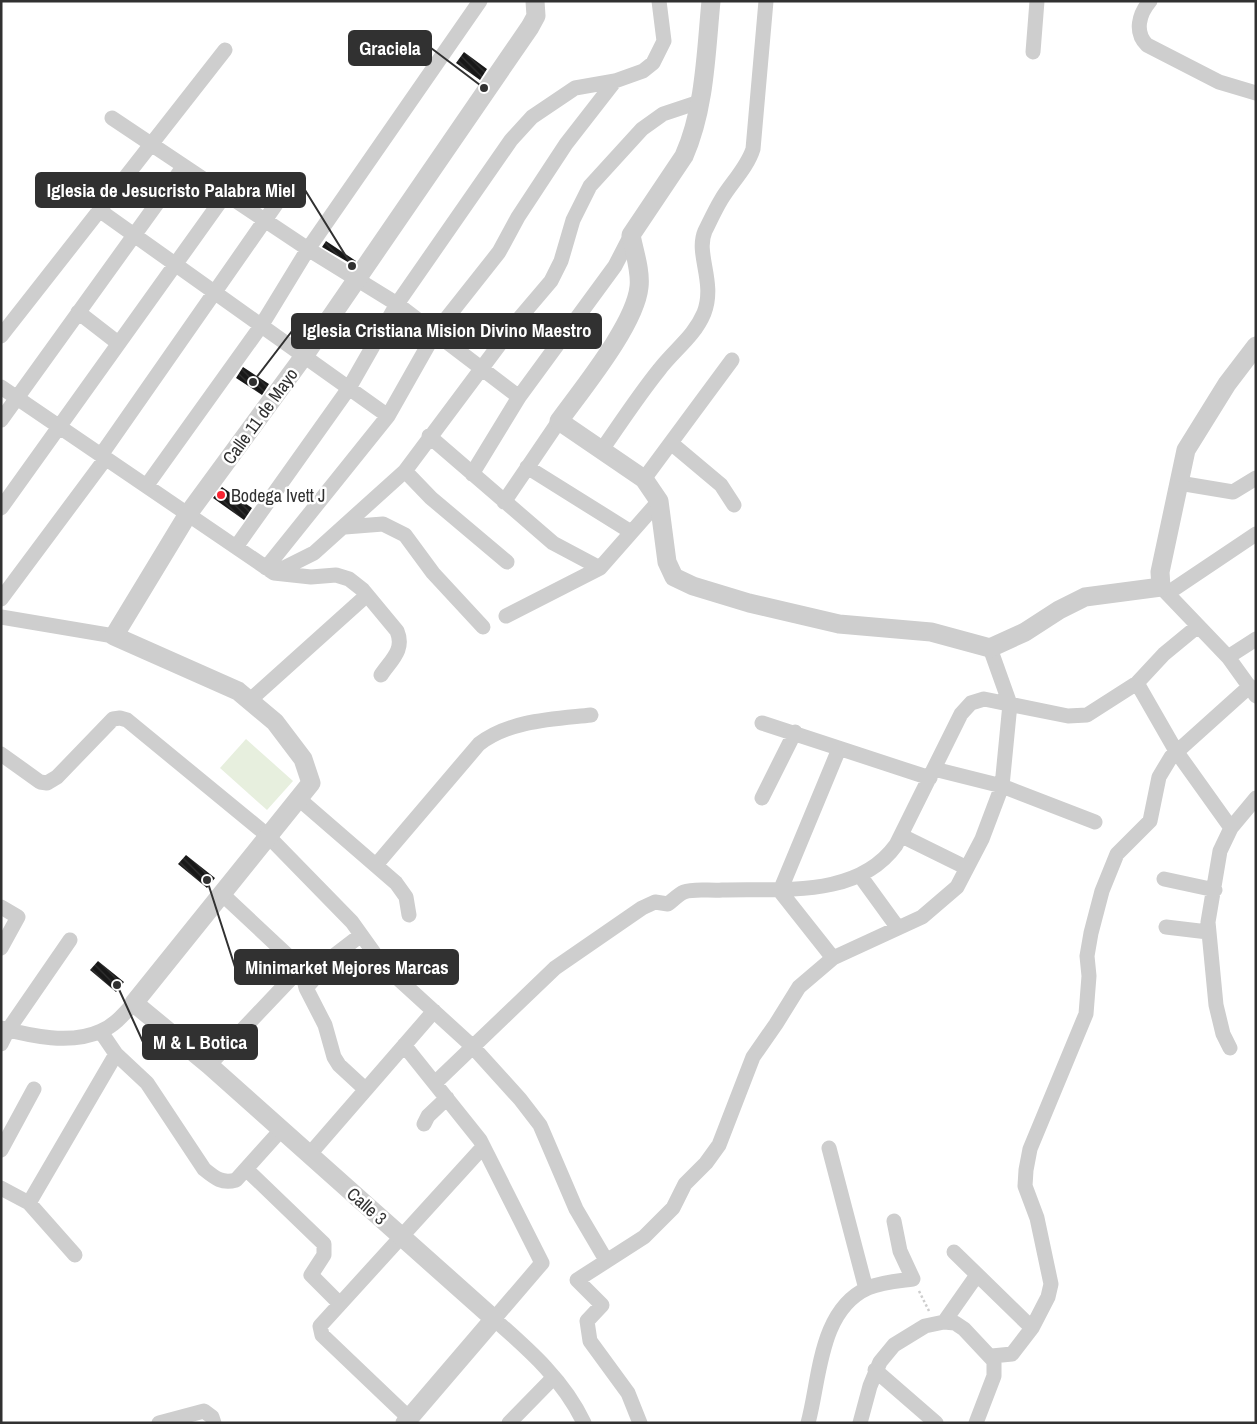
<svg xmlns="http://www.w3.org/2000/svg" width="1257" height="1424" viewBox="0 0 1257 1424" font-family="'Archivo Narrow',sans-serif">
  <defs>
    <pattern id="building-back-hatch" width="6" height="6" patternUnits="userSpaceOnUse" patternTransform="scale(1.25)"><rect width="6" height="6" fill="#181818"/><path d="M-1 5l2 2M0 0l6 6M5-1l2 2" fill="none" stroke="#313131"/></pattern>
  </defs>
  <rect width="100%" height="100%" fill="#fff"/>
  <!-- green -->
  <path fill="#e7efde" d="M246,739L293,781L267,810L220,768Z"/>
  <!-- building -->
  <path fill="url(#building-back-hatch)" d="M464,52L487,69L480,80L456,63Z
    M326,241L356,261L353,265L322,247Z
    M243,367L269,384L262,395L236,378Z
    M222,487L252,508L244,520L213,498Z
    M186,855L215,878L207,888L178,864Z
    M98,961L124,982L116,992L90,970Z
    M203,1024L213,1031L203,1045L193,1037Z"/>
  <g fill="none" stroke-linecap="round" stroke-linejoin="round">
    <!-- path -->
    <path stroke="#cecece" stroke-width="2.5" stroke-dasharray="2.5 2.5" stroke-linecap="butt" d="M919,1291L929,1311"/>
    <!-- minor -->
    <path stroke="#cecece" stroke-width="15" d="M1150,1C1139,14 1134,32 1147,45L1219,82L1256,93
      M1033,52L1037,1
      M112,118L308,249L397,304L519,397
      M99,210L388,416
      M78,312L118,343
      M1,336L225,50
      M1,387L274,573L311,577L336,575L349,579L363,590L397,631C405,650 391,660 381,675
      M1,420L184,166
      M429,436L553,543L600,568
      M671,443L721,485L734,505
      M601,451C620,424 638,396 659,370C674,350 694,337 704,313C716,282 695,254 705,231C710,221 715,210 721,200C731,183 747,168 753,149L766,1
      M101,455L279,200
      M527,467L631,532
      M405,471L431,498L507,562
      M472,474L519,397L615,266L631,235
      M644,479L732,360
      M1179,483L1233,492L1256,478
      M147,485L261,326L308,249L480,1
      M504,502L559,421
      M1,508L235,181
      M345,527L383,524L405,535L433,573L483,627
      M236,547L349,388L397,304L511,140L532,117L575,88L615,81L643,71L653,63L664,41L659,1
      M266,568L388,416L435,333L499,252L518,217L566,144L615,81
      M274,573L314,553L405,471L517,321L551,281L561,261L573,220L590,186L642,129L663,114L699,102
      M1161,587L1228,657L1256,696
      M1168,593L1256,534
      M1,599L106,458
      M506,616L600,568L659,501
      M1,617L114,636
      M1228,657L1256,639
      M1137,683L1176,751L1231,828
      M249,701L367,595
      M762,723L930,778
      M1,754L40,782L47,783L57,777L113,719L120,718L127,720L267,835L352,922L382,964L472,1046L520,1099L540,1125L576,1209L606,1260
      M934,769L1002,786L1095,822
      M762,798L795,732
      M299,799L396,883L406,897L409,915
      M902,836L967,868
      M376,865L479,744C510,720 554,719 591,715
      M861,877L898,928
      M1164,879L1215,890
      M780,891L839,749
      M780,891L833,958
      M1,907L18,917L1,948
      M1166,927L1208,932
      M301,968L306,988L325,1025L334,1057L339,1065L365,1089
      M306,988L335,955L361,935
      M1,1028C31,1036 71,1045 101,1031C114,1026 124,1014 134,1003
      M101,1032L116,1054L147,1083L204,1169C215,1178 222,1184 236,1180L281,1130
      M1,1044L8,1030L70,940
      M404,1045L480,1140L542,1263L494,1319C528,1349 564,1380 584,1423
      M1230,1048L1223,1034L1216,1005L1208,922L1220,851L1231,828L1256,798
      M209,1065L301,968L222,894
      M435,1083L555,968L642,908L655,902L668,904C673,900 679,894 684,892C694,888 710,891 722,890C781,888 857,899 896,845L961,714L971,703L984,699L1068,716L1087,715L1137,683L1164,654L1198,626
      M424,1124L428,1116L447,1098
      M829,1148L866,1289
      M1,1150L34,1089
      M309,1155L434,1011
      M246,1169L324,1244V1255L311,1275L339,1303
      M1,1188L29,1203L75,1255
      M29,1203L116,1054
      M954,1252L1032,1328
      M944,1322L977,1275
      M992,1356L1012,1354L1032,1328L1048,1297L1051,1284L1037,1218L1025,1186L1026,1170L1030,1149L1086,1014L1089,976L1087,956L1091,933L1102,891L1117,854L1150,821L1159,777L1171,757L1250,686
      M875,1370L936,1423
      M409,1418L322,1335L320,1326L483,1147
      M159,1423L204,1411L212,1417L214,1423
      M509,1423L554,1377
      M640,1423L628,1393L590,1341L587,1321L602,1305L577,1280L644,1237L673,1208L685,1184L706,1163L719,1145L753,1057L776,1024L799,987L833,958L922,917L957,887L982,839L1002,786L1010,704L990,648
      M808,1423C820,1379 819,1310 868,1288C882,1282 898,1281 913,1279L900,1251L894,1221
      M860,1423L870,1386L880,1362L894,1345L925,1326L944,1322L955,1323L964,1329L994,1361V1376L976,1423"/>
    <!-- tertiary -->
    <path stroke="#cecece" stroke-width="19" d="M711,1C706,52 705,109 684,156L631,235C634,251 641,271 639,287C635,325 582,389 559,421L644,479L659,501L667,562L674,577L693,586L749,603L839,624L931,632L990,648L1025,632L1059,610L1085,597L1161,587L1160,572L1186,450L1227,384L1256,346
      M405,1423L494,1319L209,1065L134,1003L311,783L303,759L275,722L238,691L114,636L188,514L304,356L530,27L536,16L535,1"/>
  </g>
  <!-- markers -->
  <circle fill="#f72432" stroke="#fff" stroke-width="2" cx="221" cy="495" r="5"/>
  <g text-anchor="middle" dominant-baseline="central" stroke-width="5" stroke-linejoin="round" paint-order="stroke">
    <!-- street labels -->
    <g font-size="18" fill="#313131" stroke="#fff">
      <text transform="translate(260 416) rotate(-54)">Calle 11 de Mayo</text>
      <text transform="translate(367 1206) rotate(41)">Calle 3</text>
    </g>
    <!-- poi labels -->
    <g font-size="18" fill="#313131" stroke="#fff" text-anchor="start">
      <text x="231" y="495">Bodega Ivett J</text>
    </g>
  </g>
  <!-- callouts -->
  <path fill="none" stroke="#313131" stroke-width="2" d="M484 88L431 48M352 266L305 190M253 382L292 331M207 880L235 967M117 985L143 1042"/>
  <g fill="#313131" stroke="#fff" stroke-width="2">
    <circle cx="484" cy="88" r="5"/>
    <circle cx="352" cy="266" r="5"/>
    <circle cx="253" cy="382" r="5"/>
    <circle cx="207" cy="880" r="5"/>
    <circle cx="117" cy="985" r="5"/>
  </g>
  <g fill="#313131" stroke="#313131" stroke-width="2">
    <rect x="349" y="31" width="82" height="34" rx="5"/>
    <rect x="36" y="173" width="269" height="34" rx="5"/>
    <rect x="292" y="314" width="309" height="34" rx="5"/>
    <rect x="235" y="950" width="223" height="34" rx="5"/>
    <rect x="143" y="1025" width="114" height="34" rx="5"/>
  </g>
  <g font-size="19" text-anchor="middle" font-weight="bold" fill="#fff">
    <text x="390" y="55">Graciela</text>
    <text x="171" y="197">Iglesia de Jesucristo Palabra Miel</text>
    <text x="447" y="337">Iglesia Cristiana Mision Divino Maestro</text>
    <text x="347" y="974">Minimarket Mejores Marcas</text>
    <text x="200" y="1049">M &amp; L Botica</text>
  </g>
  <!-- border -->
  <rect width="1257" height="1424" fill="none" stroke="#313131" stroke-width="5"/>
</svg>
